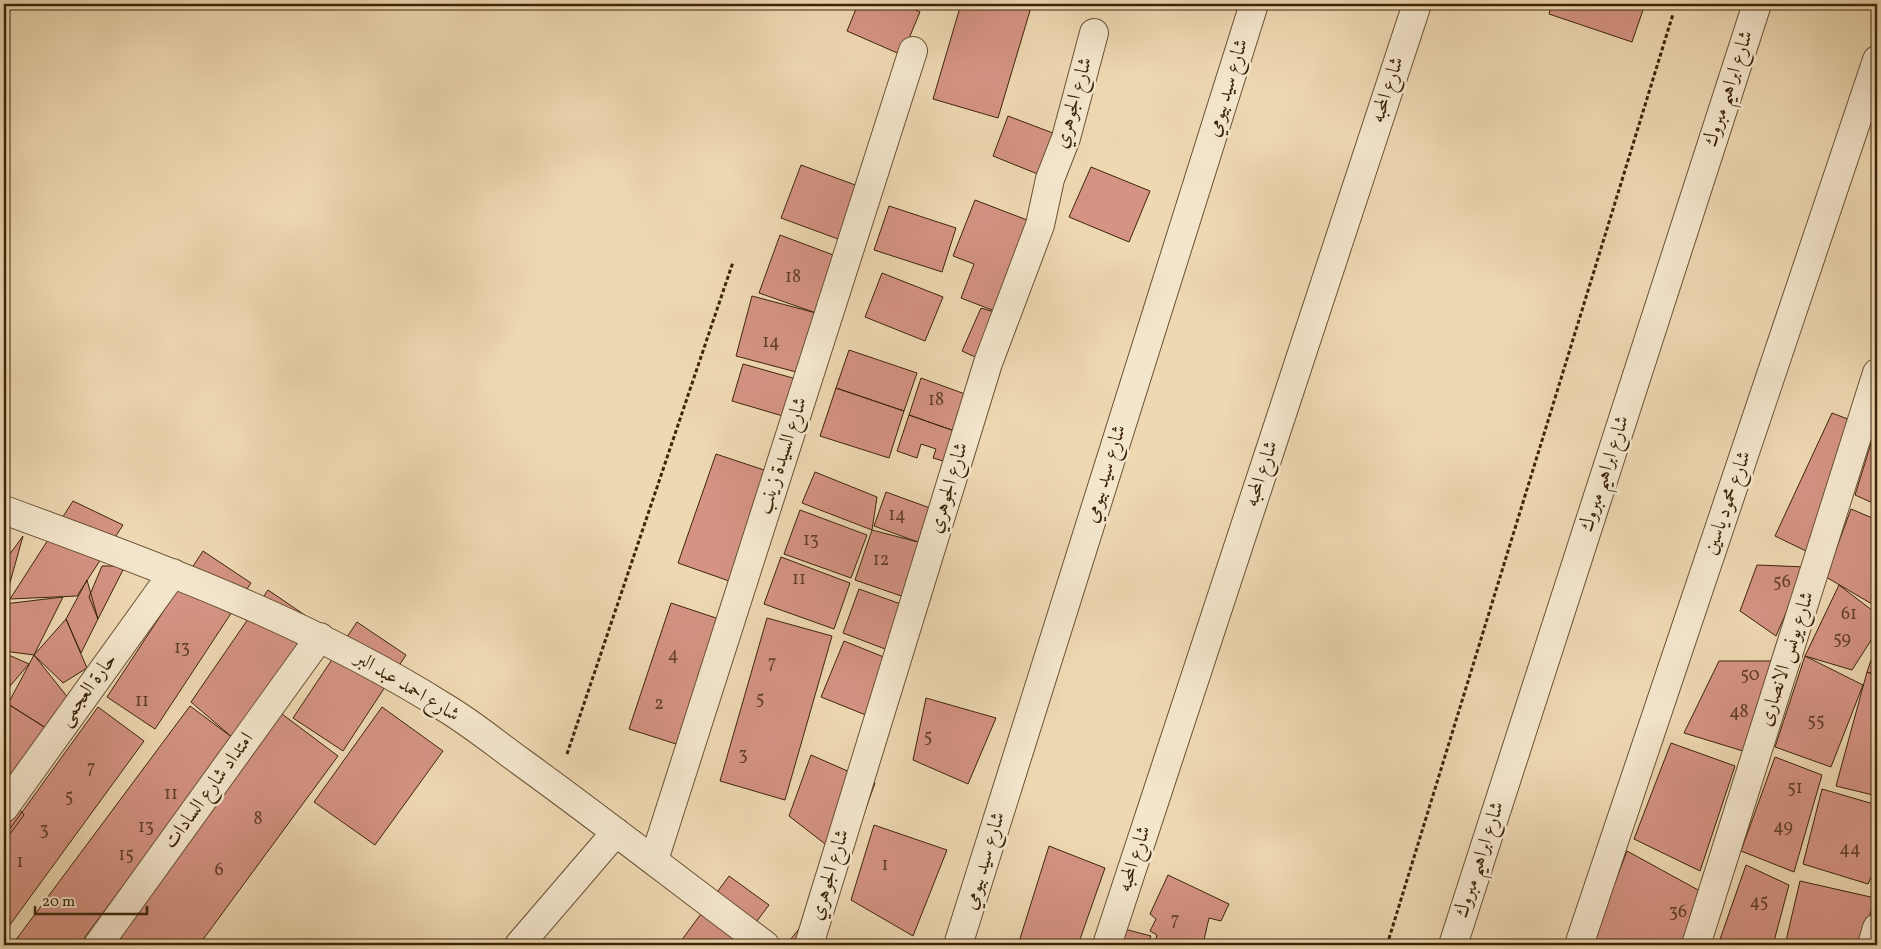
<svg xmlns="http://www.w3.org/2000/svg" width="1881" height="949" viewBox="0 0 1881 949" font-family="Vollkorn,Amiri,serif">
  <rect width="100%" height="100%" fill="#eed8b2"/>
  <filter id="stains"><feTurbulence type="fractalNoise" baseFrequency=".004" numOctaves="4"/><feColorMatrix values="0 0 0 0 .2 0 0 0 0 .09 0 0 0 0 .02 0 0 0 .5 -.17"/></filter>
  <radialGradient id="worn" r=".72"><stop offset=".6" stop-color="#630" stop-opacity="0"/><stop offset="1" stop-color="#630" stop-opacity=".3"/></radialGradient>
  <!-- building -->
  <path fill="#d49383" stroke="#3d2509" d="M858,4H902L920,12L902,55L847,31Z
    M961,4H1032L998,118L933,99Z
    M1158,4H1190L1187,10Z
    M1552,4H1645L1632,42L1549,14Z
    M1008,116L1066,138L1050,179L993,156Z
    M801,165L858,186L838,239L781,218Z
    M1091,167L1150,191L1129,242L1069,217Z
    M975,200L1040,225L1005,315L961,298L974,264L953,256Z
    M889,206L956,228L942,272L874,250Z
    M780,235L836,256L816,313L759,293Z
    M882,273L943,297L925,341L865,317Z
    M752,296L816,313L800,373L736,356Z
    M981,308L1005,315L988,363L962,351Z
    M849,350L917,373L904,411L836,388Z
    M743,364L814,384L803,422L732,401Z
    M921,378L976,398L963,434L909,415Z
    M836,388L904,411L889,458L820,436Z
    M1832,413L1853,421L1808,552L1775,536Z
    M909,415L963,434L953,464L933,458L936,449L921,444L917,458L897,451Z
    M1877,424V505L1855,495Z
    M716,454L770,472L732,582L678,563Z
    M815,472L877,497L872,530L802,503Z
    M886,492L930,508L918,542L874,526Z
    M73,501L123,525L77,596L10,599Z
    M1851,509L1877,520V607L1826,577Z
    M800,510L867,535L851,578L784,554Z
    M872,530L918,542L924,547L907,598L855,580Z
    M23,536L4,604V606V562Z
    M203,551L251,583L155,729L107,697Z
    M781,557L850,583L834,629L764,604Z
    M1757,565L1806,567L1776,636L1740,611Z
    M102,566H125L98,619L89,597Z
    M87,580L98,619L81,653L66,619Z
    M1839,585L1877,614V631L1852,670L1805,656Z
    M859,589L909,607L893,652L843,633Z
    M268,590L318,624L233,738L191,702Z
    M63,597L34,655L4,651V604Z
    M671,603L737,625L695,750L629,729Z
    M767,618L832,636L785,800L720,781Z
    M66,619L87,668L63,683L34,655Z
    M357,622L406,655L343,751L293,718Z
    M844,641L906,666L883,722L821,697Z
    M1877,642V675L1867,672Z
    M4,653L29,664L4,693Z
    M34,655L69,699L57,735L8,704Z
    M1805,656L1863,685L1831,767L1775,747Z
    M1719,661H1773L1743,751L1684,733Z
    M1867,672L1877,676V796L1836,786Z
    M926,698L996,718L968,784L913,760Z
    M8,704L57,735L13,795L4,778V709Z
    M190,706L233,738L79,945H12Z
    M98,707L144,741L4,933V837Z
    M382,707L443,751L375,845L314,802Z
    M278,711L338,756L199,945H105Z
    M1671,743L1735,766L1700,871L1634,839Z
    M811,755L875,783L847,861L789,816Z
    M1775,757L1822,775L1794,872L1741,851Z
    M4,789L24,815L4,842Z
    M1822,789L1877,805V864L1868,884L1803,864Z
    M874,825L947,850L913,936L851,900Z
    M1049,846L1105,868L1078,945H1018Z
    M1627,851L1711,897L1687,945H1591Z
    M1746,865L1789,885L1773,945H1718Z
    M1168,875L1229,904L1221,921L1209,918L1204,940L1212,945L1154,944L1157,935L1150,931L1156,919L1150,914Z
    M729,876L769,905L739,945H678Z
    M1800,881L1875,898L1861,945H1785Z
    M803,924L827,945H786Z
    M1113,926L1151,936L1147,945H1107Z"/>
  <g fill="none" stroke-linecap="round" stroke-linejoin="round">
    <defs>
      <path id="street" d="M4,510C155,565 307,621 444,707C471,723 495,743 520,761C603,821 683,884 765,945
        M4,808L173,573
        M654,860L913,51
        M98,945L320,637
        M519,945L616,832
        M809,945L988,363L1040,225L1050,179L1066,138L1094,33
        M958,945L1254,4
        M1107,945L1417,4
        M1453,945L1757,4
        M1579,945L1877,60
        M1696,945L1877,373
        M1872,945L1877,928"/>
    </defs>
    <!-- street casing -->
    <use href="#street" stroke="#695233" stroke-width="30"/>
    <!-- path -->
    <path stroke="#3d2509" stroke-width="3" stroke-dasharray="4 2.5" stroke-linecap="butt" d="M567,754L733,262
      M1387,945L1673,14"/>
    <!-- street -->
    <use href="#street" stroke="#f4e6cd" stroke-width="28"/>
  </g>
  <g text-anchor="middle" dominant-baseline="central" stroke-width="5" stroke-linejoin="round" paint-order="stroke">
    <!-- number labels -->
    <g font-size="18" fill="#634028">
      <text x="793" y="277">18</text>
      <text x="771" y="342">14</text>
      <text x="936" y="400">18</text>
      <text x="897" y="515">14</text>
      <text x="811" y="540">13</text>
      <text x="881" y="560">12</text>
      <text x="799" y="579">11</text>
      <text x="1782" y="582">56</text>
      <text x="1849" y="614">61</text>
      <text x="1842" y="639">59</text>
      <text x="182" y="648">13</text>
      <text x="673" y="655">4</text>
      <text x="772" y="663">7</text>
      <text x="1750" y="675">50</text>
      <text x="760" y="699">5</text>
      <text x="142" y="701">11</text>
      <text x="659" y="704">2</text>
      <text x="1739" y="712">48</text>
      <text x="1816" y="721">55</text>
      <text x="928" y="737">5</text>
      <text x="743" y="755">3</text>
      <text x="91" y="768">7</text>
      <text x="1795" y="788">51</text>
      <text x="171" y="794">11</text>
      <text x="69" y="797">5</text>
      <text x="258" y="819">8</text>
      <text x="146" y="827">13</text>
      <text x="1783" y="827">49</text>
      <text x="44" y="830">3</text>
      <text x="1850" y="849">44</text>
      <text x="126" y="855">15</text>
      <text x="20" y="862">1</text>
      <text x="885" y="865">1</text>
      <text x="219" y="870">6</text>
      <text x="1759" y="902">45</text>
      <text x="1678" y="912">36</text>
      <text x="1175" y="920">7</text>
    </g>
    <!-- street labels -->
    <g font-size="20" fill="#3d2509" stroke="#f4e6cd">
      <text transform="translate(1228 88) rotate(-73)">شارع سيد بيومي</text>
      <text transform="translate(1729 89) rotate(-72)">شارع ابراهيم مبروك</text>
      <text transform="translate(1388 90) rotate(-72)">شارع المحبه</text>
      <text transform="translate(1074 103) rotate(-74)">شارع الجوهري</text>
      <text transform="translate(783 456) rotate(-72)">شارع السيدة زينب</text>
      <text transform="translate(1106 474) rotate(-73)">شارع سيد بيومي</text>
      <text transform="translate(1262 474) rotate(-72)">شارع المحبه</text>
      <text transform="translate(1605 474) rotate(-72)">شارع ابراهيم مبروك</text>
      <text transform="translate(949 488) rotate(-73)">شارع الجوهري</text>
      <text transform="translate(1728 503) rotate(-71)">شارع محمود ياسين</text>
      <text transform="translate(1787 659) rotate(-72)">شارع يونس الانصارى</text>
      <text transform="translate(407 687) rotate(31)">شارع احمد عبد البر</text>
      <text transform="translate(88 690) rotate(-54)">حارة العجمى</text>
      <text transform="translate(209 791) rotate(-54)">امتداد شارع السادات</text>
      <text transform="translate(1135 859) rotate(-72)">شارع المحبه</text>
      <text transform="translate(1480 860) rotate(-72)">شارع ابراهيم مبروك</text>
      <text transform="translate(985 861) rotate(-73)">شارع سيد بيومي</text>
      <text transform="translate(830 875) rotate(-73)">شارع الجوهري</text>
    </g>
  </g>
  <!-- margin -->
  <rect width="1881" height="949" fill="none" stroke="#eed8b2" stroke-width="20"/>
  <rect x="5" y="5" width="1871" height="939" fill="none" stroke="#3d2509" stroke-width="2.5"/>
  <rect x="10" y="10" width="1861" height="929" fill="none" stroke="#3d2509"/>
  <!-- scale -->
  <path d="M35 906v8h112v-8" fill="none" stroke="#3d2509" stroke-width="2.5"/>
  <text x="42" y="906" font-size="15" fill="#3d2509" stroke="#f4e6cd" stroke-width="4" paint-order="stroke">20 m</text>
  <rect width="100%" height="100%" filter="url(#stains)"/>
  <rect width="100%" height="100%" fill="url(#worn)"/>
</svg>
